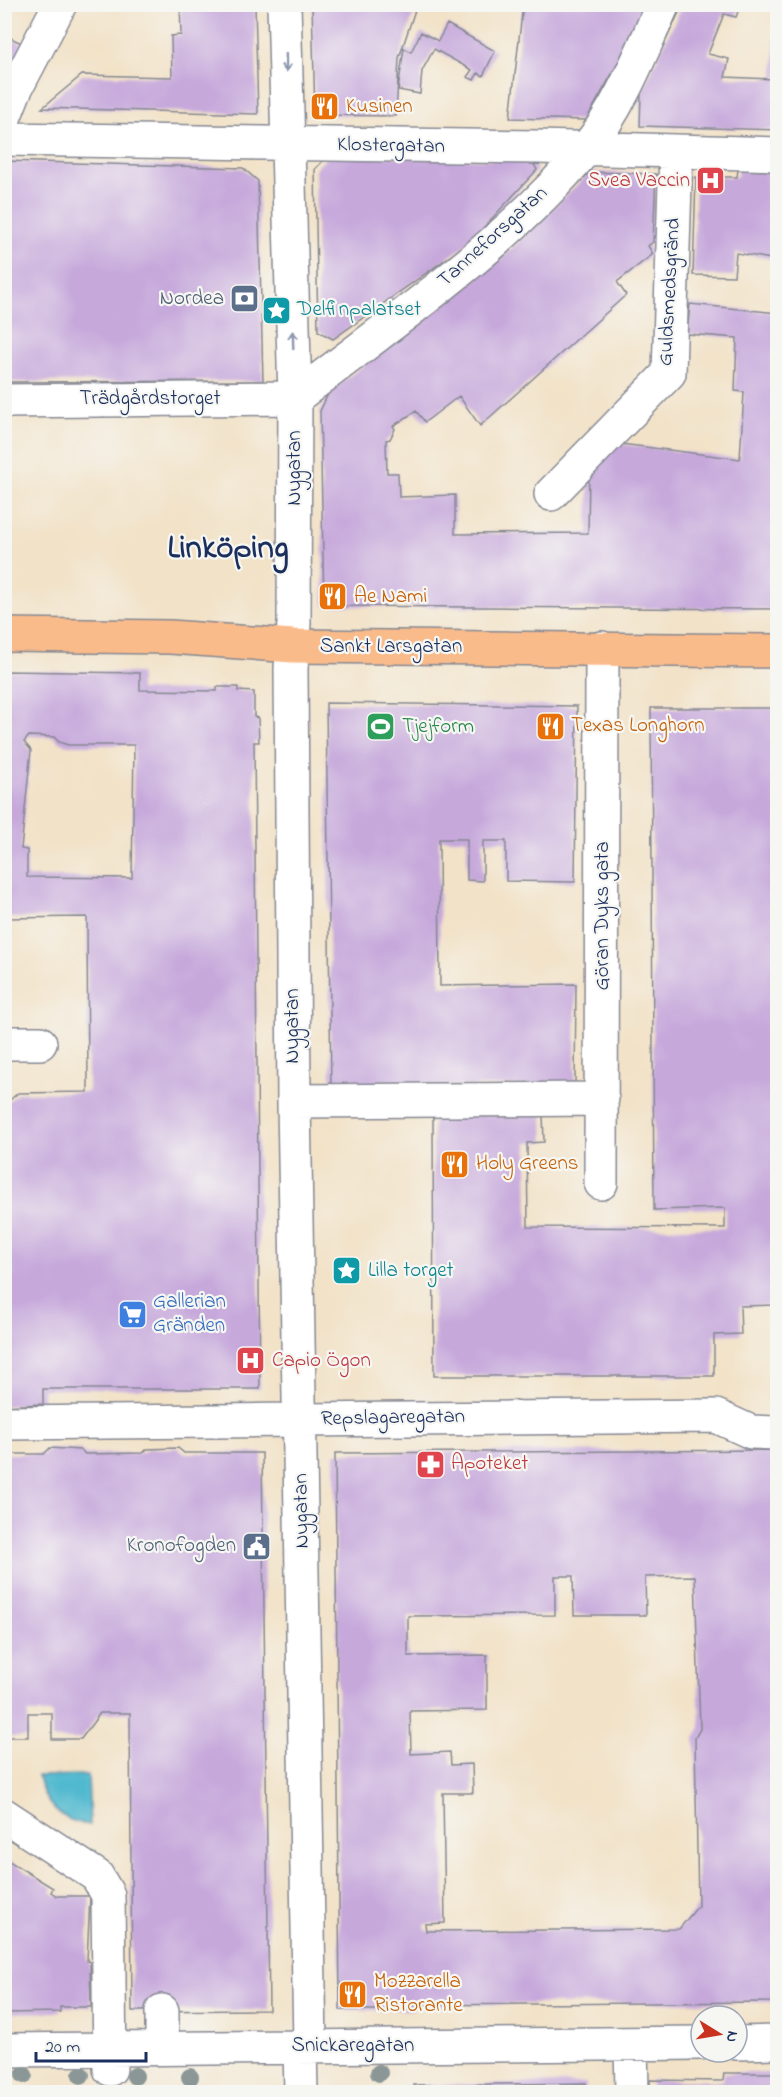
<svg xmlns="http://www.w3.org/2000/svg" width="782" height="2097" viewBox="0 0 782 2097" font-family="'Indie Flower',sans-serif">
  <rect width="100%" height="100%" fill="#f6f6f2"/>
  <filter id="ink" filterUnits="userSpaceOnUse"><feTurbulence type="fractalNoise" baseFrequency=".0167" numOctaves="2"/><feDisplacementMap in="SourceGraphic" scale="12" xChannelSelector="R" yChannelSelector="G"/><feConvolveMatrix kernelMatrix="1 2 1 2 8 2 1 2 1" color-interpolation-filters="sRGB"/></filter>
  <filter id="wash" filterUnits="userSpaceOnUse"><feTurbulence type="fractalNoise" baseFrequency=".008" numOctaves="4" result="noise"/><feDisplacementMap in="SourceGraphic" scale="24" xChannelSelector="R" yChannelSelector="G"/><feGaussianBlur stdDeviation="1.35" result="paint"/><feColorMatrix in="noise" values="0 0 0 0 0 0 0 0 0 0 0 0 0 0 0 0 0 1.4 0 .05"/><feComposite in="paint" operator="in"/></filter>
  <g filter="url(#wash)">
    <rect width="100%" height="100%" fill="#f2e2c7"/>
    <!-- water -->
    <path fill="#51b9cf" stroke="#367496" stroke-width="1.5" d="M88,1775L90,1825C60,1821 44,1805 38,1776Z"/>
    <g id="blocks">
      <!-- building -->
      <path fill="#c6a8db" fill-rule="evenodd" d="M180,4H255L258,114L42,108L82,75L172,77L171,36L181,35Z
        M312,4H417L399,58L396,116L315,115Z
        M523,4H646L634,35L586,120L510,118Z
        M683,4H741L736,17L724,14L708,54L729,59L725,77L774,79L775,35H778V130L640,126L641,93Z
        M447,24L495,51L483,76L478,73L474,80L467,77L472,70L434,49L422,71L420,94L398,90L404,48L411,52L421,32L438,41Z
        M4,35L26,45L4,85Z
        M329,155L532,161L537,170L470,242L333,339L318,331L315,169Z
        M4,161L243,168L258,181L263,381L4,382Z
        M738,170L778,171V260L736,253L734,276L693,275L696,177H737Z
        M590,172L656,174L653,242L648,246L653,254L617,282L626,295L480,426L459,396L425,422L416,411L393,426L395,429L390,439L386,440L387,473H398L399,497L455,495V534L588,533L589,473L613,443L740,459L744,392L735,391L737,338L687,334L690,304L778,313V609L324,606L320,411L329,392L501,259Z
        M4,671L140,673V690L217,691V687H238V691L254,692V717L258,718L259,742H254L260,1389H43V1404L4,1406V1105L18,1093L88,1092L87,917L4,918ZM29,736L54,737L59,742L68,745H134L132,878L27,877V850L21,849L31,750L24,742Z
        M326,703L577,706L575,882L506,881V841H483V881L467,880V839H439L440,986L576,984L575,1085L331,1088Z
        M651,708H778V1305L740,1306L741,1334L714,1335V1376H434L433,1115L543,1114L544,1142L527,1143L528,1227L725,1228V1208L654,1210Z
        M50,1448L81,1450L85,1454L143,1453L147,1449L178,1448L184,1453H262L269,2010L132,2011L130,1713H100L81,1739H52V1713H28V1737H4V1454H44Z
        M778,1450V2002L413,2005L412,2010H340L335,1453ZM555,1576H573L574,1615H646L645,1577L695,1576L700,1729L695,1738L698,1906L679,1929L426,1931L425,1924L445,1923L443,1793H473L472,1764L451,1765L450,1752L411,1754L410,1711L487,1710V1655L408,1656V1616L555,1615Z
        M4,1858L53,1888L51,1892L57,1896H90L87,1961L90,1962L91,2007H60V2012L4,2013Z
        M724,2073H778V2092H650V2080L723,2081Z
        M586,2083V2092H414L413,2085Z"/>
    </g>
  </g>
  <g filter="url(#ink)">
    <use href="#blocks" fill-opacity="0" stroke="#868892" stroke-width="1.5"/>
    <g fill="none" stroke-linecap="round" stroke-linejoin="round">
      <defs>
        <path id="minor" d="M284,4L295,398L294,623L291,669L294,1101L310,2047
          M4,118L15,90L60,4
          M4,139L538,147L778,154
          M295,398C395,320 504,247 586,149C620,108 641,53 663,4
          M4,401L295,398
          M551,494L669,373L676,152
          M4,1043H40
          M294,1101L602,1099
          M601,1183L602,648
          M4,1423L716,1416L751,1432L778,1433
          M4,1815L97,1876L108,1895L110,2069
          M162,2011V2048
          M737,2043L778,2042
          M631,2044L632,2092
          M300,2047L301,2092
          M4,2050L701,2043"/>
        <path id="major" d="M4,635L170,637L293,646L778,651"/>
      </defs>
      <!-- minor casing -->
      <use href="#minor" stroke="#868892" stroke-width="36"/>
      <!-- major casing -->
      <use href="#major" stroke="#868892" stroke-width="36"/>
      <!-- minor -->
      <use href="#minor" stroke="#fff" stroke-width="33"/>
      <!-- major -->
      <use href="#major" stroke="#fabb8b" stroke-width="33"/>
    </g>
    <!-- trees -->
    <g fill="#8b9796">
      <circle cx="379" cy="2073" r="9"/>
      <circle cx="24" cy="2075" r="9"/>
      <circle cx="81" cy="2075" r="9"/>
      <circle cx="135" cy="2076" r="9"/>
      <circle cx="190" cy="2077" r="9"/>
    </g>
    <!-- one-way arrows -->
    <defs><path id="oneway-shaft" d="M-6 0H5M1.5-3L5.5 0L1.5 3" fill="none" stroke-width="1.6" stroke-linecap="round" stroke-linejoin="round" transform="scale(1.5)"/></defs>
    <g stroke="#8d97ae">
      <use href="#oneway-shaft" transform="translate(286 63) rotate(89)"/>
      <use href="#oneway-shaft" transform="translate(293 340) rotate(-92)"/>
    </g>
  </g>
  <!-- icons -->
  <defs>
    <symbol id="restaurant-square" viewBox="-11 -11 22 22"><rect x="-9" y="-9" width="18" height="18" rx="4" fill="#e8710a" stroke="#f6f6f2"/><path d="M-5-6h1v4h1v-4h1v4h1v-4h1v5L-1.5 .5V6h-2V.5L-5-1ZM5-6V6H3V1.5H1.5Q1.5-4 5-6Z" fill="#fff"/></symbol>
    <symbol id="hospital-square" viewBox="-11 -11 22 22"><rect x="-9" y="-9" width="18" height="18" rx="4" fill="#e0444e" stroke="#f6f6f2"/><path d="M-5-5h3v3.5h4V-5h3V5h-3V1.5h-4V5h-3Z" fill="#fff"/></symbol>
    <symbol id="bank-square" viewBox="-11 -11 22 22"><rect x="-9" y="-9" width="18" height="18" rx="4" fill="#5c6f8a" stroke="#f6f6f2"/><path d="M-6-4H6V4H-6ZM0-2.3a2.3 2.3 0 1 0 0 4.6a2.3 2.3 0 1 0 0-4.6Z" fill="#fff"/></symbol>
    <symbol id="sight-square" viewBox="-11 -11 22 22"><rect x="-9" y="-9" width="18" height="18" rx="4" fill="#0f9aa8" stroke="#f6f6f2"/><path d="M0-6L1.8-2.2L6-1.7L2.9 1.2L3.7 5.4L0 3.3L-3.7 5.4L-2.9 1.2L-6-1.7L-1.8-2.2Z" fill="#fff"/></symbol>
    <symbol id="stadium-square" viewBox="-11 -11 22 22"><rect x="-9" y="-9" width="18" height="18" rx="4" fill="#2e9e5b" stroke="#f6f6f2"/><path d="M0-5a6.5 5 0 1 0 0 10a6.5 5 0 1 0 0-10ZM-3.5-1.8h7v3.6h-7Z" fill="#fff"/></symbol>
    <symbol id="supermarket-square" viewBox="-11 -11 22 22"><rect x="-9" y="-9" width="18" height="18" rx="4" fill="#3f7fe0" stroke="#f6f6f2"/><path d="M-6-5.5h2.5l.6 2H6L4.5 2H-2.5L-4.4-4H-6ZM-1.5 3.2a1.3 1.3 0 1 0 .1 0ZM3 3.2a1.3 1.3 0 1 0 .1 0Z" fill="#fff"/></symbol>
    <symbol id="pharmacy-square" viewBox="-11 -11 22 22"><rect x="-9" y="-9" width="18" height="18" rx="4" fill="#e0444e" stroke="#f6f6f2"/><path d="M-2-6h4v4h4v4h-4v4h-4v-4h-4v-4h4Z" fill="#fff"/></symbol>
    <symbol id="civic-square" viewBox="-11 -11 22 22"><rect x="-9" y="-9" width="18" height="18" rx="4" fill="#5c6f8a" stroke="#f6f6f2"/><path d="M-.6-6.5H3V-4.5H.6V-3L4-1V1h2V6H-6V1h2V-1L-.6-3ZM-1.2 2.5V6h2.4V2.5Z" fill="#fff"/></symbol>
  </defs>
  <g fill-rule="evenodd">
    <use href="#restaurant-square" x="308" y="90" width="33" height="33"/>
    <use href="#hospital-square" x="694" y="164" width="33" height="33"/>
    <use href="#bank-square" x="228" y="282" width="33" height="33"/>
    <use href="#sight-square" x="260" y="294" width="33" height="33"/>
    <use href="#restaurant-square" x="316" y="580" width="33" height="33"/>
    <use href="#restaurant-square" x="534" y="710" width="33" height="33"/>
    <use href="#stadium-square" x="364" y="710" width="33" height="33"/>
    <use href="#restaurant-square" x="438" y="1148" width="33" height="33"/>
    <use href="#sight-square" x="330" y="1254" width="33" height="33"/>
    <use href="#supermarket-square" x="116" y="1298" width="33" height="33"/>
    <use href="#hospital-square" x="234" y="1344" width="33" height="33"/>
    <use href="#pharmacy-square" x="414" y="1448" width="33" height="33"/>
    <use href="#civic-square" x="240" y="1530" width="33" height="33"/>
    <use href="#restaurant-square" x="336" y="1978" width="33" height="33"/>
  </g>
  <g text-anchor="middle" dominant-baseline="central" stroke-width="4.5" stroke-linejoin="round" paint-order="stroke">
    <!-- food labels -->
    <g font-size="21" fill="#c56008" stroke="#f6f6f2" text-anchor="start">
      <text x="346" y="107">Kusinen</text>
      <text x="354" y="597">Ae Nami</text>
      <text x="571" y="726">Texas Longhorn</text>
      <text x="476" y="1164">Holy Greens</text>
      <text x="374" y="1982">Mozzarella<tspan x="374" dy="24">Ristorante</tspan></text>
    </g>
    <!-- street labels -->
    <g font-size="21" fill="#1b2f5e" stroke="#f6f6f2">
      <text transform="translate(391 146) rotate(1)">Klostergatan</text>
      <text transform="translate(493 237) rotate(-42)">Tanneforsgatan</text>
      <text transform="translate(670 292) rotate(-87)">Guldsmedsgränd</text>
      <text x="150" y="399">Trädgårdstorget</text>
      <text transform="translate(295 468) rotate(-90)">Nygatan</text>
      <text x="391" y="647">Sankt Larsgatan</text>
      <text transform="translate(603 916) rotate(-90)">Göran Dyks gata</text>
      <text transform="translate(293 1026) rotate(-90)">Nygatan</text>
      <text transform="translate(393 1418) rotate(-1)">Repslagaregatan</text>
      <text transform="translate(302 1511) rotate(-91)">Nygatan</text>
      <text x="353" y="2046">Snickaregatan</text>
    </g>
    <!-- health labels -->
    <g font-size="21" fill="#be3a42" stroke="#f6f6f2" text-anchor="start">
      <text x="690" y="181" text-anchor="end">Svea Vaccin</text>
      <text x="272" y="1361">Capio Ögon</text>
      <text x="451" y="1464">Apoteket</text>
    </g>
    <!-- service labels -->
    <g font-size="21" fill="#4e5e75" stroke="#f6f6f2" text-anchor="end">
      <text x="224" y="299">Nordea</text>
      <text x="236" y="1546">Kronofogden</text>
    </g>
    <!-- culture labels -->
    <g font-size="21" fill="#0d838f" stroke="#f6f6f2" text-anchor="start">
      <text x="297" y="310">Delfinpalatset</text>
      <text x="368" y="1271">Lilla torget</text>
    </g>
    <!-- leisure labels -->
    <g font-size="21" fill="#27864d" stroke="#f6f6f2" text-anchor="start">
      <text x="402" y="727">Tjejform</text>
    </g>
    <!-- shop labels -->
    <g font-size="21" fill="#366cbe" stroke="#f6f6f2" text-anchor="start">
      <text x="153" y="1302">Gallerian<tspan x="153" dy="24">Gränden</tspan></text>
    </g>
    <!-- town labels -->
    <g font-size="33" font-weight="bold" fill="#1b2f5e" stroke="#f6f6f2">
      <text x="228" y="549">Linköping</text>
    </g>
  </g>
  <!-- margin -->
  <rect width="782" height="2097" fill="none" stroke="#f6f6f2" stroke-width="24"/>
  <!-- north arrow -->
  <g transform="translate(719 2034) rotate(101)"><circle r="28" fill="#f6f6f2" stroke="#9ea6b7" stroke-width="1.5"/>
  <path d="M0-4.5L10 22L0 15L-10 22Z" fill="#c8321e"/>
  <text y="-9" font-size="16" font-weight="bold" text-anchor="middle" fill="#1b2f5e">N</text>
  </g>
  <!-- scale -->
  <path d="M36 2052v9h110v-9" fill="none" stroke="#1b2f5e" stroke-width="3"/>
  <text x="45" y="2052" font-size="18" fill="#1b2f5e" stroke="#f6f6f2" stroke-width="4.5" paint-order="stroke">20 m</text>
</svg>
